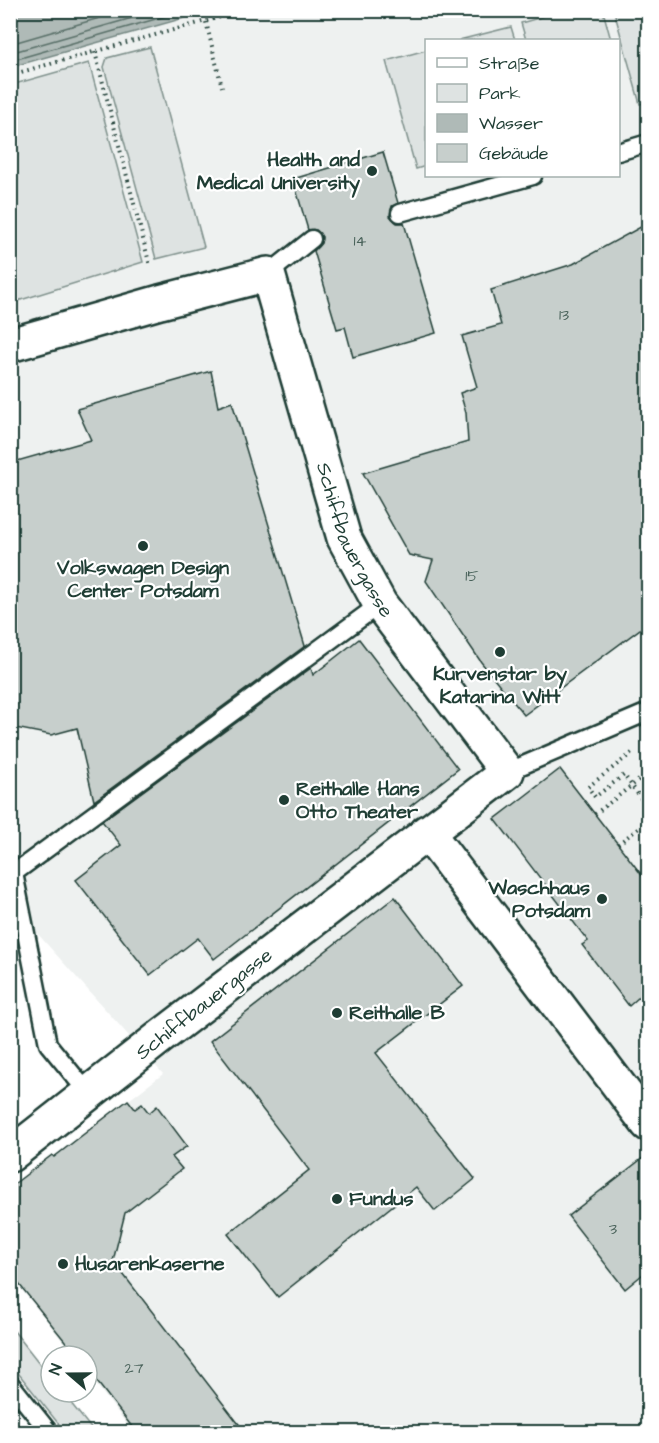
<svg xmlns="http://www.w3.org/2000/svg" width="659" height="1443" viewBox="0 0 659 1443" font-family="'Architects Daughter',sans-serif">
  <rect width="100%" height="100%" fill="#fff"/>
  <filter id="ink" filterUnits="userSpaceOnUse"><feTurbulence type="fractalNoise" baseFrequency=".0167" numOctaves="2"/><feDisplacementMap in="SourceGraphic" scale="12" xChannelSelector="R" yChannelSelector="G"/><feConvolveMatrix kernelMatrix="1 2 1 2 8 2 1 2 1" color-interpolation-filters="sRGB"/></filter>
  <g filter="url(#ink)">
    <!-- built -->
    <path fill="#eef1f0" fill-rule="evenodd" d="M209,11H648V1432H133L87,1373V1356H74L11,1273V1187L52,1155L54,1157L163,1074L11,904V67ZM426,40H618V176H426Z"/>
    <!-- green -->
    <path fill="#dee3e2" stroke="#7e908b" stroke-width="1.5" d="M566,10L603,11L611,40H526L521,23Z
      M614,11H648V102L640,104Z
      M511,27L515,40H459Z
      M150,47L204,247L156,259L104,67L107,58Z
      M426,50V166L416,169L386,61Z
      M89,63L143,262L11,303V85Z
      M10,1326L51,1378V1392H62L94,1432H65L11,1364Z"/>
    <!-- water -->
    <path fill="#afbab7" stroke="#758883" stroke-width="1.5" d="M11,10H209V11L11,67Z"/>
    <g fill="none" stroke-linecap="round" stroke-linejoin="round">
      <!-- shore -->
      <path stroke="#596f68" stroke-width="1.5" d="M10,44L127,10
        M10,53L160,10
        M10,61L187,10"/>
    </g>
    <!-- building -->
    <path fill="#c7cfcc" stroke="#1f3d34" stroke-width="1.5" d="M383,152L398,203L392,206L390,216L397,223H404L436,333L353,357L345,327L337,329L314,251L321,243L322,237L316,230H308L293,179Z
      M648,223V623L524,715L481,662L426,581L433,560L409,555L363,473L468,442L466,413L460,393L477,387L462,336L501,325L491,290L573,264Z
      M211,371L218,407L232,402L305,646L94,801L77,728L51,735L10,727V463L91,440L77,409Z
      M359,639L458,769L214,959L198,938L150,975L76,880L121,845L102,821L311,668L313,675Z
      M560,769L648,883V989L629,1006L582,945L588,941L495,819Z
      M395,897L463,986L376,1053L475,1179L435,1211L416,1187L278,1297L228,1234L309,1170L210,1041Z
      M128,1100L135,1109L142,1104L149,1113L157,1106L187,1146L172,1157L182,1169L125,1213L113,1261L245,1432H136L87,1369V1356H77L10,1273V1187L52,1155L54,1157Z
      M648,1154V1270L625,1289L568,1216Z"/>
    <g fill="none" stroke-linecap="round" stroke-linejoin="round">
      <defs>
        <path id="service" d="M618,152L648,143
          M400,213L533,176
          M268,274L312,239
          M507,772L648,712
          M10,870L14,873L48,1044L88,1093
          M14,873L380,604
          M10,1383L49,1432"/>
        <g id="minor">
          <path id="s1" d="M10,345L160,302L268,274L344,538L380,604L507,772L159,1038L10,1155"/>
          <path d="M427,832L648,1124"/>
        </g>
      </defs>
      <!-- service casing -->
      <use href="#service" stroke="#1f3d34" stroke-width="21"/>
      <!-- minor casing -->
      <use href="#minor" stroke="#1f3d34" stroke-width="38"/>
      <!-- path -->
      <path stroke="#1f3d34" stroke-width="4" stroke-dasharray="1.5 4.5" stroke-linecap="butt" d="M206,22L222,87
        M95,52L150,266
        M10,75L246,10
        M632,753L588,787L595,797L624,775L648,808
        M595,814L648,773
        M618,844L648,821"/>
      <!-- service -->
      <use href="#service" stroke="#fff" stroke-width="16"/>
      <!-- minor -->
      <use href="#minor" stroke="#fff" stroke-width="33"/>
    </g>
  </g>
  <!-- markers -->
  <g fill="#1f3d34" stroke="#fff" stroke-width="2">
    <circle cx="372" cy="171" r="6"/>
    <circle cx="143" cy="546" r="6"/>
    <circle cx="500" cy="652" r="6"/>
    <circle cx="284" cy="800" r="6"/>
    <circle cx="602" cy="899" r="6"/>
    <circle cx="337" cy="1013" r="6"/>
    <circle cx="337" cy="1199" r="6"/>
    <circle cx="63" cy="1264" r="6"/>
  </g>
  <g text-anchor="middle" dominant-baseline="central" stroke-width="4.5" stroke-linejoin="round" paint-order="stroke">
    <!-- number labels -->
    <g font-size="16" fill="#49625a">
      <text x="360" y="241">14</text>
      <text x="564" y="315">13</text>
      <text x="472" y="576">15</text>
      <text x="613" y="1229">3</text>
      <text x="134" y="1368">27</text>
    </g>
    <!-- poi labels -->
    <g font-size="20" font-weight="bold" fill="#1f3d34" stroke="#fff" text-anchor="start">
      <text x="360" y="160" text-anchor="end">Health and<tspan x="360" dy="23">Medical University</tspan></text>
      <text x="143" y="568" text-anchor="middle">Volkswagen Design<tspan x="143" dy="23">Center Potsdam</tspan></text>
      <text x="500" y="674" text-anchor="middle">Kurvenstar by<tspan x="500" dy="23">Katarina Witt</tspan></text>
      <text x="296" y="789">Reithalle Hans<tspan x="296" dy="23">Otto Theater</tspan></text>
      <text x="590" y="888" text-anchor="end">Waschhaus<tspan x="590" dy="23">Potsdam</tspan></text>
      <text x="349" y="1013">Reithalle B</text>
      <text x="349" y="1199">Fundus</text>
      <text x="75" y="1264">Husarenkaserne</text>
    </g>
    <!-- street labels -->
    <g font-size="20" fill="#1f3d34" stroke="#fff">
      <text stroke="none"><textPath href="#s1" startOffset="548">Schiffbauergasse</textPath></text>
      <text transform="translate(204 1004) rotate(-38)">Schiffbauergasse</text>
    </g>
  </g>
  <!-- margin -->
  <rect width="659" height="1443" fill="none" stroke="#fff" stroke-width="36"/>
  <rect x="18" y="18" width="623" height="1407" fill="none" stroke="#1f3d34" stroke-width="2" filter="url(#ink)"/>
  <!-- legend -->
  <rect x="425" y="39" width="195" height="138" fill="#ffffff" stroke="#a5b1ae" stroke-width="1.5"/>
  <rect x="437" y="58" width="30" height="9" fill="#ffffff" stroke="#a5b1ae" stroke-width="1.5"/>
  <text x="479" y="69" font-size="18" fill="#1f3d34">Straße</text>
  <rect x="437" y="84" width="30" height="18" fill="#dee3e2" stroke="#a5b1ae" stroke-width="1.5"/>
  <text x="479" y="99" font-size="18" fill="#1f3d34">Park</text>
  <rect x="437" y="114" width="30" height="18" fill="#afbab7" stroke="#a5b1ae" stroke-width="1.5"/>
  <text x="479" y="129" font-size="18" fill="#1f3d34">Wasser</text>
  <rect x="437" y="144" width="30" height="18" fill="#c7cfcc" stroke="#a5b1ae" stroke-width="1.5"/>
  <text x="479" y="159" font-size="18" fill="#1f3d34">Gebäude</text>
  <!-- north arrow -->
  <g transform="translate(69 1374) rotate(290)"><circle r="28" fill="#ffffff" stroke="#a5b1ae" stroke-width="1.5"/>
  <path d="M0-4.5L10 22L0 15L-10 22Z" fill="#1f3d34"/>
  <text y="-9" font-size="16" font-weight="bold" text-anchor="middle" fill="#1f3d34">N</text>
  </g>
</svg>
